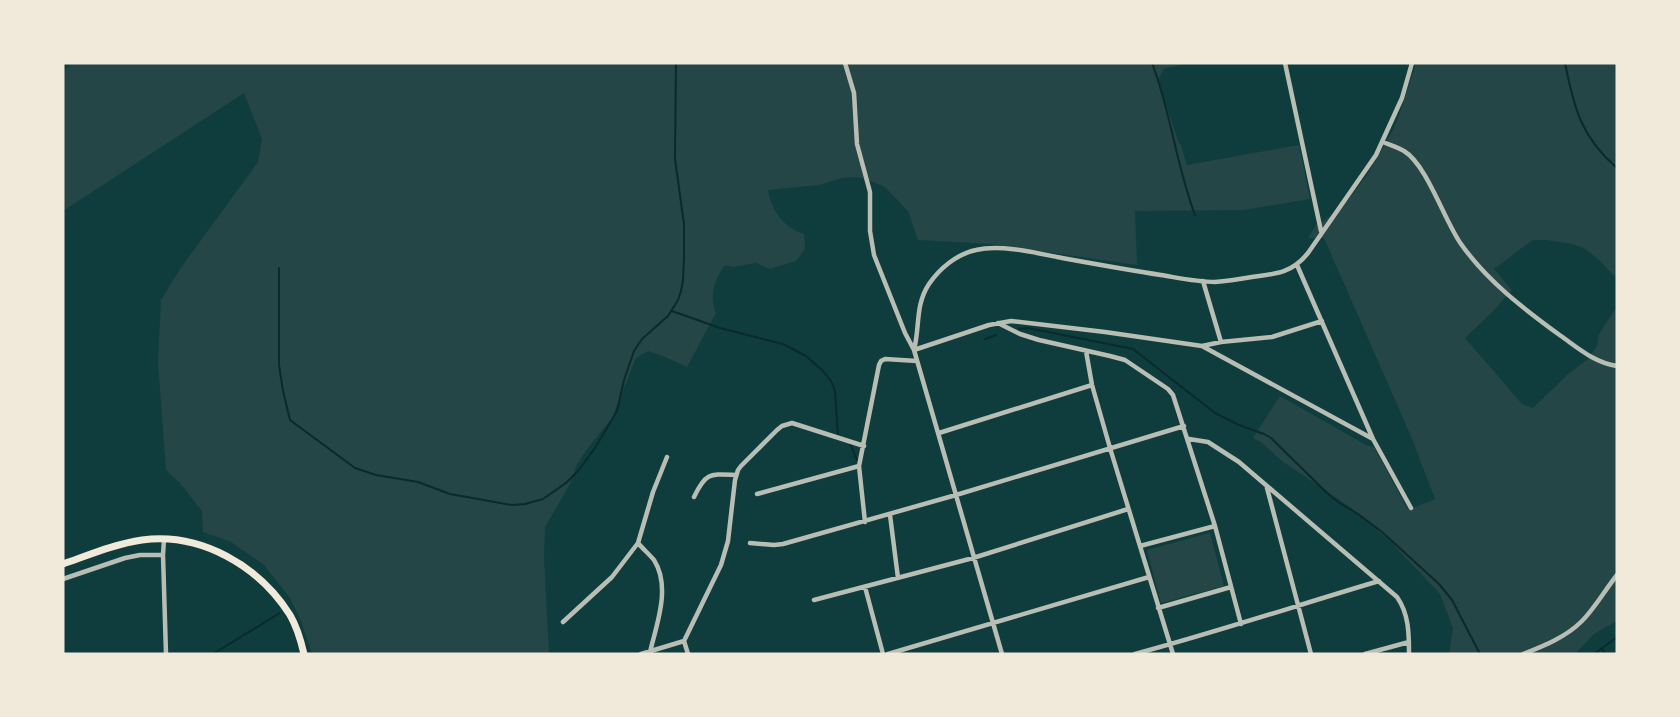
<svg xmlns="http://www.w3.org/2000/svg" width="1680" height="717" viewBox="0 0 1680 717" font-family="'Alegreya Sans',sans-serif">
  <rect width="100%" height="100%" fill="#0f3d3e"/>
  <!-- green -->
  <path fill="#244646" d="M72,63H1188L1164,69L1158,80L1178,141L1181,146L1187,165L1299,145L1310,199L1244,210L1135,211L1137,265L991,244L918,240L908,211L885,187L866,179L856,177L842,178L819,185L768,190C771,210 784,228 804,234L805,249L796,261L770,269L756,263L733,267L725,265C714,279 709,297 716,313L687,367L663,356L648,351L636,358L612,418L588,448L577,464L570,484L545,527L544,557L549,654H312L301,621L290,598L264,565L231,542L203,532L202,511L180,483L166,470L158,362L161,300L180,269L258,162L262,139L244,93L63,211V72Z
    M1416,63H1617V279L1599,260L1584,248L1572,244L1547,240H1533L1527,244L1494,269L1512,290L1493,311L1465,338L1522,404L1533,408L1567,375L1588,359L1597,346L1599,334L1617,307V621L1594,634L1575,654H1449L1453,628L1440,594L1392,543L1353,509L1282,461L1261,442L1253,438L1280,396L1366,445L1374,447L1408,510L1435,499L1410,434L1324,238H1308L1316,225L1339,211L1345,204L1367,175L1392,132L1399,116Z
    M1210,533L1224,586L1161,603L1147,550Z"/>
  <g fill="none" stroke-linecap="round" stroke-linejoin="round">
    <!-- stream -->
    <path stroke="#0a2a2b" stroke-width="2" d="M1152,63C1171,112 1176,165 1195,215
      M1565,63C1574,108 1581,137 1617,168
      M279,268V365L283,391L290,420L355,468L376,475L418,482L450,494L512,505L525,504L543,499L566,483L578,471L595,448L617,411L624,380L634,351L642,339L668,316L678,300L681,291L683,280L684,258V224L675,159L676,63
      M672,311L720,328L783,344L806,356L823,371L831,381L835,391L838,436
      M1019,329L1028,328L1133,349L1215,413L1239,425L1264,434L1271,438L1326,492L1338,502L1358,514L1382,532L1439,584L1452,600L1480,654
      M985,339L996,335
      M850,443L857,460
      M1602,648L1605,654
      M213,654L280,613
      M1594,654L1617,637"/>
    <!-- minor -->
    <path stroke="#b8beb3" stroke-width="4.5" d="M845,63L854,93L857,144L870,192V231L874,255L905,333L914,350L1002,654
      M1285,63L1321,231
      M1383,142C1390,145 1398,147 1404,151C1427,165 1444,220 1461,244C1488,282 1524,309 1561,336C1578,348 1595,363 1617,366
      M1297,265L1373,439L1411,508
      M1203,281L1221,342
      M998,323L1020,334L1039,340L1110,356L1125,360L1168,389L1173,395L1215,526L1241,624
      M1202,346L1221,342L1272,337L1322,321
      M914,350C920,327 915,305 929,284C940,268 957,254 976,250C1001,244 1037,253 1062,258C1095,264 1128,270 1161,275C1179,278 1197,282 1215,282C1227,281 1240,279 1252,277C1276,274 1292,273 1308,253L1376,155L1402,98L1412,63
      M914,350L989,325L1011,321L1105,332L1202,346L1373,439
      M1086,351L1092,385L1110,448L1173,654
      M939,433L1092,385
      M1189,439L1208,442L1239,462L1397,597C1409,614 1409,634 1409,654
      M1267,488L1311,654
      M757,494L859,466
      M694,497C706,472 710,474 736,475
      M890,515L898,578
      M865,522L859,466L879,365L881,361L885,359L917,361
      M164,539L163,555L166,654
      M638,543C643,549 649,554 654,560C671,587 657,623 650,652
      M750,543L774,545L783,544L956,495L1184,426
      M1140,546L1215,526
      M63,579L125,558L140,555H163
      M865,587L883,654
      M814,600L973,558L1128,509
      M1158,608L1231,587
      M563,622L612,577L638,543L653,492L667,457
      M641,654L684,641
      M688,654L684,641L721,565L728,541L735,480L738,470L741,466L777,430L782,426L792,423L864,446
      M888,654L1149,577
      M1135,654C1217,632 1298,605 1379,581
      M1365,654L1409,642
      M1523,654C1544,646 1566,637 1582,621C1595,608 1605,590 1617,575"/>
    <!-- primary -->
    <path stroke="#f1e9da" stroke-width="7" d="M63,564C89,555 115,544 142,540C201,532 259,566 290,615C297,627 301,641 304,654"/>
  </g>
  <!-- border -->
  <rect width="1680" height="717" fill="none" stroke="#f1e9da" stroke-width="129"/>
</svg>
